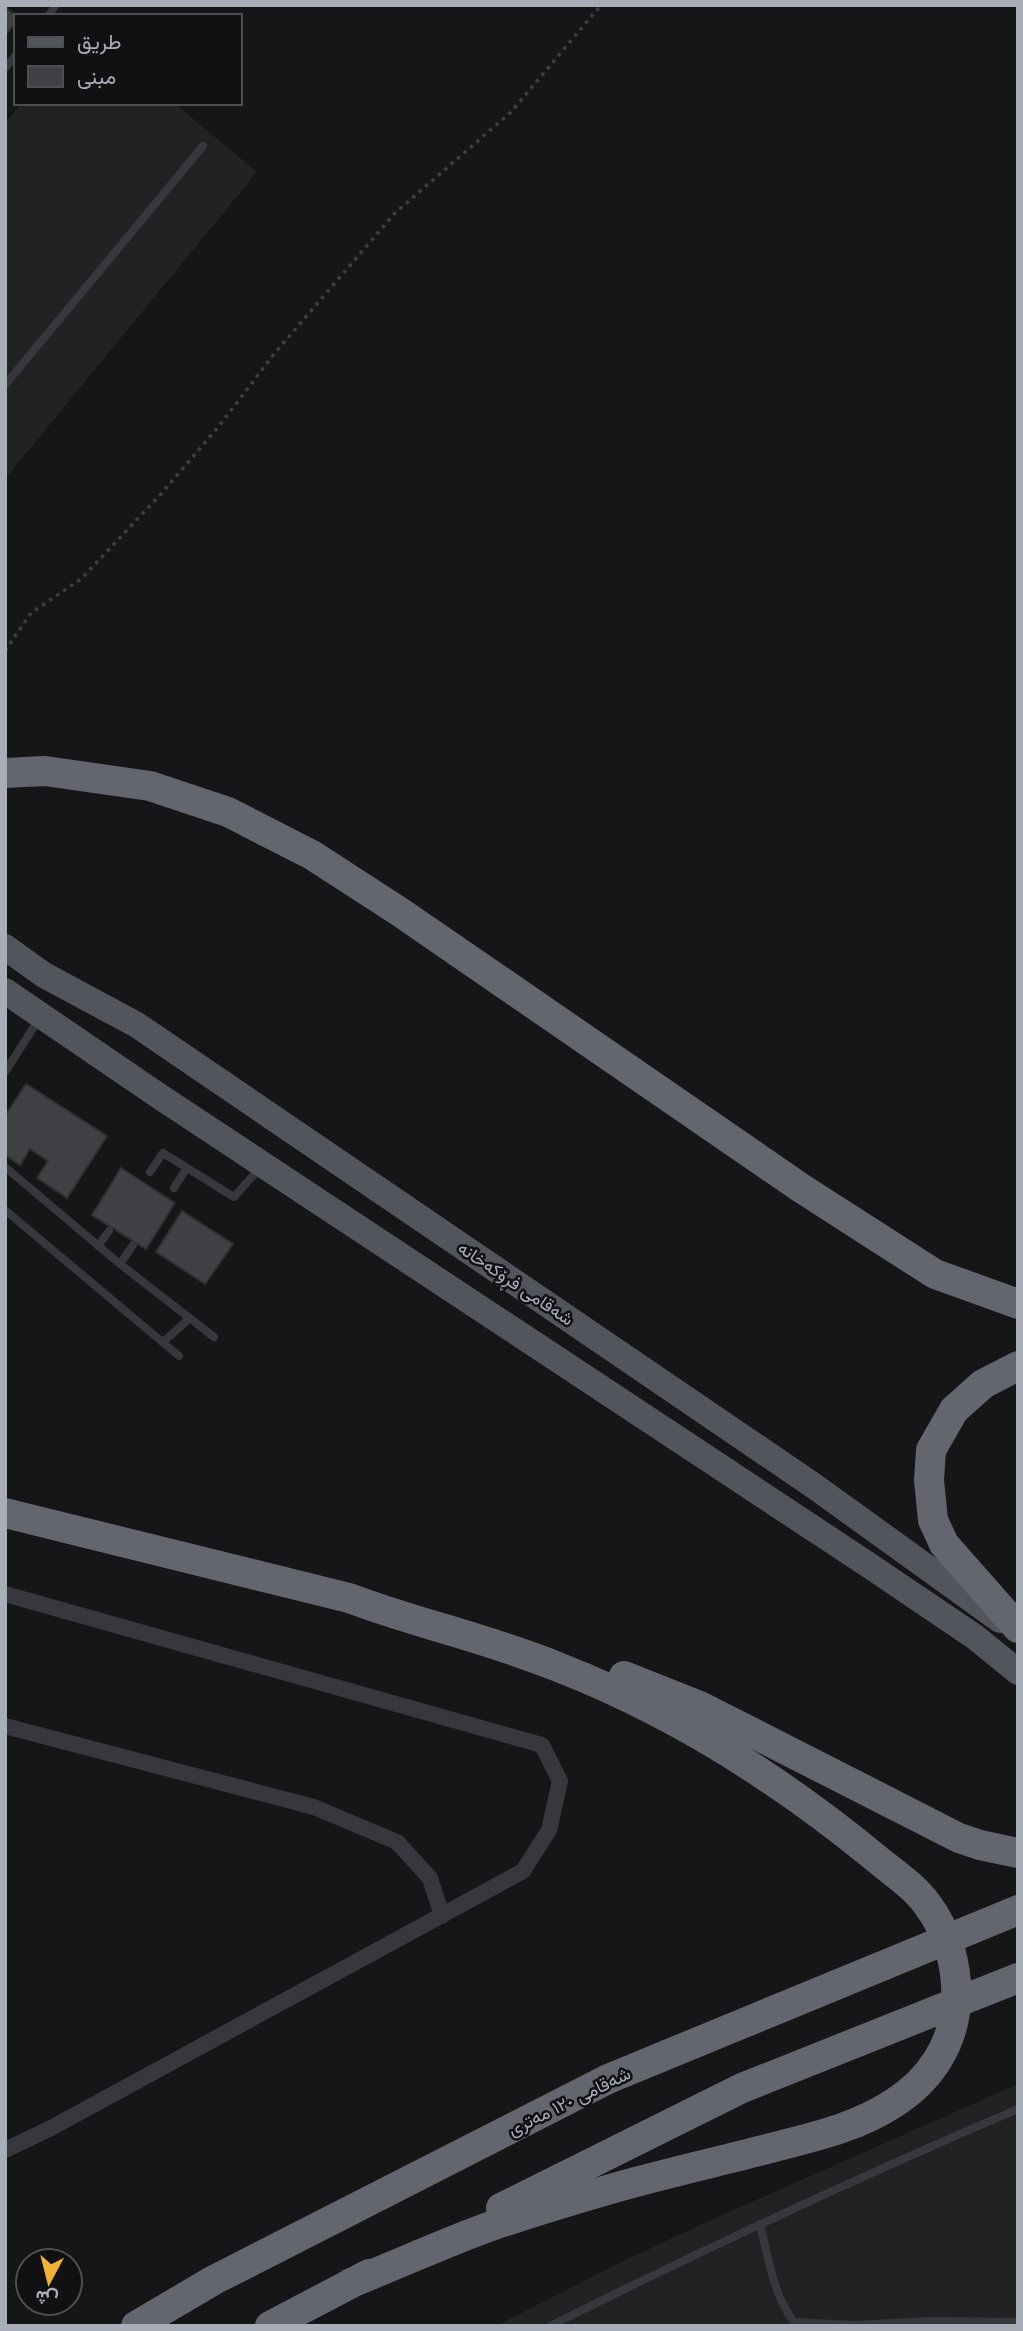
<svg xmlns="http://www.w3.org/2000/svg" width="1023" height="2331" viewBox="0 0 1023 2331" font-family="Inter,Vazirmatn,sans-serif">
  <rect width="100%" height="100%" fill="#161618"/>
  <!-- built -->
  <path fill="#222225" d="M22,103H174L257,172L5,479V123Z
    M1018,2084V2326H496L621,2262L709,2221Z"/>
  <!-- building -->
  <path fill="#404145" stroke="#303034" stroke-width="2" d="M5,7L16,16V23L5,35Z
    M26,1084L107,1136L67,1198L37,1178L48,1161L30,1149L20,1165L5,1155V1116Z
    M121,1168L175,1203L146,1249L92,1215Z
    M182,1211L233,1244L205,1284L156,1252Z"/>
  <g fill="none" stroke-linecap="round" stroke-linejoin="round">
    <!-- path -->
    <path stroke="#3d3f44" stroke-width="3.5" stroke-dasharray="3.5 5" stroke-linecap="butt" d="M5,651L31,613L81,579L161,494L219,426L274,354L395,213L511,112L601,5"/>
    <!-- service -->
    <path stroke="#37383d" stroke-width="8" d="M48,16L56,5
      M5,68L16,55
      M5,385L203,146
      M5,1072L39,1019
      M5,1167L120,1264L214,1337
      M150,1172L163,1153L234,1197L259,1169
      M174,1188L186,1169
      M5,1210L179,1356
      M98,1246L109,1231
      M120,1264L133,1245
      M163,1342L190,1318
      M760,2224C768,2256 773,2295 794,2322L854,2325L931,2321L1018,2322
      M550,2326C704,2249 859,2177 1018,2109"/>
    <!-- minor -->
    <path stroke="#37383d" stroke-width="16" d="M5,1594L542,1745L560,1781L549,1830L523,1871L51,2128L5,2150
      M5,1726L314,1807L397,1842L430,1878L442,1916"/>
    <!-- primary -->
    <path stroke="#53555c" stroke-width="26" d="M5,947L44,975L137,1025L814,1486L1000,1620
      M5,991L159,1096L870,1566L975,1637L1018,1672"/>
    <!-- motorway -->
    <path stroke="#63666e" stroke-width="30" d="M5,773L45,771L150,786L228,812L312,855L400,912L801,1188L935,1274L1018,1304
      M1018,1366L983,1384L954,1410L931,1450L929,1480L933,1520L944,1544L1018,1628
      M5,1513L349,1598C418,1624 490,1639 558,1667C671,1711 779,1779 872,1855C891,1871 913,1885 927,1904C948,1932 958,1967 956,2001C954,2044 930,2080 894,2103C855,2129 808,2138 763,2150C716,2162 668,2173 621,2186C579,2198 536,2211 494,2225C446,2242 399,2264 351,2283
      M624,1676L702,1707L959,1838L980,1845L1018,1853
      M501,2208L742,2088L1018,1978
      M136,2326L214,2280L608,2079L1018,1910
      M270,2326L369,2274"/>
  </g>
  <g text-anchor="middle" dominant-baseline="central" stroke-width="5" stroke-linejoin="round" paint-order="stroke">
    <!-- street labels -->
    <g font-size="18" fill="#a8adb8" stroke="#111113">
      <text transform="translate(516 1283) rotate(34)">شەقامی فڕۆکەخانە</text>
      <text transform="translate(569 2101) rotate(-26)">شەقامی ١٢٠ مەتری</text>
    </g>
  </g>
  <!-- border -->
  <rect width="1023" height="2331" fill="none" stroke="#a8adb8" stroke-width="14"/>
  <!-- legend -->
  <rect x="14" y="14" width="228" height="91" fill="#111113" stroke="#4d4f55" stroke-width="2"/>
  <rect x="28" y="37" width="35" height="10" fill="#53555c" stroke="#4d4f55" stroke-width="2"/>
  <text x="77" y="49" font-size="21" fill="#a8adb8">طريق</text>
  <rect x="28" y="66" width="35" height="21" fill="#404145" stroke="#4d4f55" stroke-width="2"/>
  <text x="77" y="84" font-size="21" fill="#a8adb8">مبنى</text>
  <!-- north arrow -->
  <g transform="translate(49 2282) rotate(187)"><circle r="33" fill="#111113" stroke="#4d4f55" stroke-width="2"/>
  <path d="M0-5L12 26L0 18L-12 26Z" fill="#f2b134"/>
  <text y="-10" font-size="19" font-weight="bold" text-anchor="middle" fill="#a8adb8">ش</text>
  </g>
</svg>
